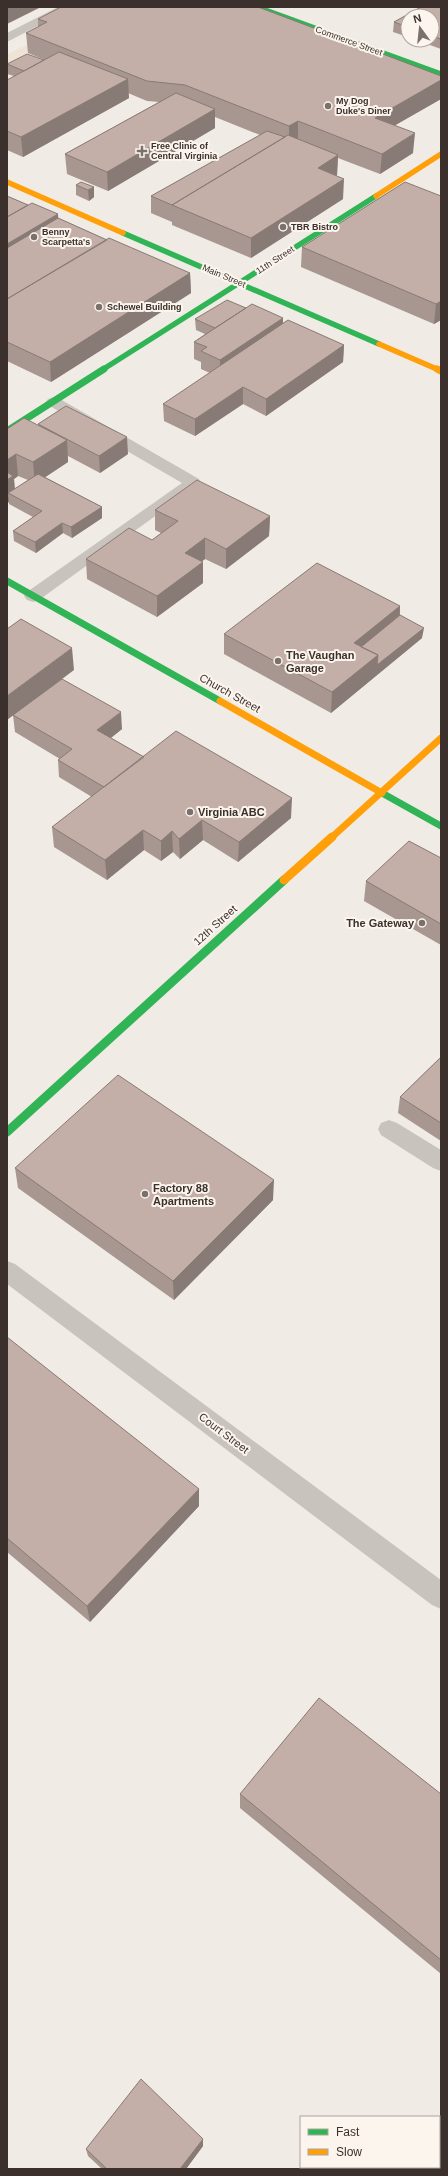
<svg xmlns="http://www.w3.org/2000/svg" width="448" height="2176" viewBox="0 0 448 2176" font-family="Arial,sans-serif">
  <rect width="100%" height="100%" fill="#f0ebe5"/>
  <!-- plaza -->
  <path fill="#eee3d5" d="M32,42H48L7,63V55Z"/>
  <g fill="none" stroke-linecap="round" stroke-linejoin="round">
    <!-- lane -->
    <path fill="#c9c3be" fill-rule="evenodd" d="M54,397L60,399L199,479L201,483L39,600L33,602L27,600L24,596L27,592L182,483L48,405L46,402L48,399Z
      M389,1120L397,1123L441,1150V1171L433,1168L381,1135L378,1129L381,1123Z"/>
    <!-- street -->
    <path fill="#c9c3be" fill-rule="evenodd" d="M58,7H74L7,42V33Z
      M7,1261L15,1264L441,1580V1609L432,1605L7,1284Z"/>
    <!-- fast-far2 -->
    <path stroke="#30b455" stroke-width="5.5" d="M257,7L441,74
      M123,233L379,344
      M102,370L376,196"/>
    <!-- fast-far1 -->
    <path stroke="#30b455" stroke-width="7" d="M7,431L104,369
      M7,581L220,701
      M382,793L441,826"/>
    <!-- fast -->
    <path stroke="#30b455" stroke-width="9" d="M7,1132L284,880"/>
    <!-- slow-far2 -->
    <path stroke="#ff9f0a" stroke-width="5.5" d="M7,182L123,233
      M376,196L441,154
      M379,344L439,370"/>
    <!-- slow-far1 -->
    <path stroke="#ff9f0a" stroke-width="7" d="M437,369L441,371
      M220,701L382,793
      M331,838L441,738"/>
    <!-- slow -->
    <path stroke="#ff9f0a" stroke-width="9" d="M284,880L332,837"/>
  </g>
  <!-- wall -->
  <path fill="#a89690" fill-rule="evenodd" d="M421,7H441V49L416,40H432V16H408V37L393,32L394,22Z
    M38,19L441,76V99L395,125L413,153L380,174L338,158L337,175L336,176L343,199L251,258L172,225V222L151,213V196L260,135L215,117V128L108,191L67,174L65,154L159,102L147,101L128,93L129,98L23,157L7,150V80L14,76L7,74V64L44,60H45L28,53L26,33L38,27Z
    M405,182L441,320L434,324L301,267L302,247Z
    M76,185L94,187V197L89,201L76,195Z
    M7,196L28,205L58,214V218L107,240L190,273L191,293L51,382L7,361Z
    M246,308L283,323L344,345L343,362L266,416L243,404L195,436L164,421L163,404L210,373L201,369V362L194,359V342L205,334L196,330L195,319Z
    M38,424L128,454L100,473L68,456V462L45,477L102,507V518L72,538L63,533L36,553L14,541L13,531L33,517L9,504V502L7,503V429L38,426ZM18,476L28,480L15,489L14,479Z
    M155,510L270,516L269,536L226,569L205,559L201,562H203V583L157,617L87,579L86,559L152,540L161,533L155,530Z
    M400,606V615L422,638L331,713L224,654V634Z
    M74,670L34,700L122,729L111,738L144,757L291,818L238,862L203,840L180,859L173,852L161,861L144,850L107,880L54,847L52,827L92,797L59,777L58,760L60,759L15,732L13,715Z
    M441,858V945L364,901L366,881Z
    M441,1057V1141L398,1113L400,1097Z
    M15,1168L273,1200L174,1300L18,1188Z
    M7,1337L199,1506L90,1622L7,1552Z
    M240,1794H441V1974L240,1808Z
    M203,2146L186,2169H102L88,2156L86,2149Z"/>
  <!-- shaded-wall -->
  <path fill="#887a75" d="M7,7H41L7,24Z
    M128,79L129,98L23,157L21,137Z
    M441,80V99L373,138L375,118Z
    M215,109V128L108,191L107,172Z
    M298,121V142L289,147V126Z
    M415,133L413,153L380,174L382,154Z
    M338,155L337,175L317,188L318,168Z
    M344,179L343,199L251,258V238Z
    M94,187V197L89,201L88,190Z
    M58,214L59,235L7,266V244Z
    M190,273L191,293L51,382L50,362Z
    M441,301V320L434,324L436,304Z
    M283,318V335L220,378V360Z
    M344,345L343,362L266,416V399Z
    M243,387V404L195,436V419Z
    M127,437L128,454L100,473L99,456Z
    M67,440L68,462L35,484L33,462Z
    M16,454L18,476L14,479L15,497L8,493L9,502L7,503V460Z
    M102,507V518L72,538L71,527Z
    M270,516L269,536L226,569V549Z
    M62,523L63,533L36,553L35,542Z
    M205,538V559L186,573L185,553Z
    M203,562V583L157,617V596Z
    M400,606L399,626L361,657L354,643Z
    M424,628L422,638L331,713L332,692L378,655Z
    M72,648L74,670L7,720V696Z
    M121,712L122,729L99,747L97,730Z
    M292,798L291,818L238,862L239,842Z
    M202,820L203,840L180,859L179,839Z
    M143,830L144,850L107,880L105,860Z
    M172,831L173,852L161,861V841Z
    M274,1180L273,1200L174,1300L173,1281Z
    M199,1489V1506L90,1622L87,1606Z
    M203,2139V2146L186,2169H180Z"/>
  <!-- building -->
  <path fill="#c3afa7" stroke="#887a75" d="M61,7H258L441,76V80L375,118L415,133L382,154L298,121L289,126L185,85L147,81L26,33L47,22L38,19Z
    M421,7H441V39L432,36V16H408V27L394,22Z
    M59,52L128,79L21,137L7,131V80Z
    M27,54L44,60L24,71L7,64Z
    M176,93L215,109L107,172L65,154Z
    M267,131L285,137L172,205L151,196Z
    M288,135L338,155L318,168L344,179L251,238L172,205Z
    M81,182L94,187L88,190L76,185Z
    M405,182L441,196V301L436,304L302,247Z
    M7,196L28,205L7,217Z
    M32,203L58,214L7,244V217Z
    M58,218L107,240L7,299V248Z
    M109,238L190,273L50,362L7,342V299Z
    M227,300L246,308L215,328L195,319Z
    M252,304L283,318L220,360L201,351L207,347L194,342Z
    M288,320L344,345L266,399L243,387L195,419L163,404Z
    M66,406L127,437L99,456L38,424Z
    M24,418L67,440L33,462L16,454L7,460V429Z
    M7,472L13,476L7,480Z
    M38,474L102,507L71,527L62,523L35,542L13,531L42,511L8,493Z
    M197,480L270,516L226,549L205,538L185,553L203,562L157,596L86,559L129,528L152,540L178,521L155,510Z
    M317,563L400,606L354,643L378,655L332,692L224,634Z
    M400,615L424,628L377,665L378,655L361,647Z
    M21,619L72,648L7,696V629Z
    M62,679L121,712L97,730L144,757L104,787L58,760L72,749L13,715Z
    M176,731L292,798L239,842L202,820L179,839L172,831L161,841L143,830L105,860L52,827Z
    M409,841L441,858V924L366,881Z
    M441,1057V1123L400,1097Z
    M118,1075L274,1180L173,1281L15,1168Z
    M7,1337L199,1489L87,1606L7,1538Z
    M319,1698L441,1794V1960L240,1794Z
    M141,2079L203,2139L180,2169H107L86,2149Z"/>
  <!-- markers -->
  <g fill="#7a716c" stroke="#fbf5ee" stroke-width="1.5">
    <circle cx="328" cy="106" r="4"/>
    <path d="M140 145h4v4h4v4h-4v4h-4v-4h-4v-4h4z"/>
    <circle cx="283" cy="227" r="4"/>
    <circle cx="34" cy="237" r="4"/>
    <circle cx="99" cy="307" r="4"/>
    <circle cx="278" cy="661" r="4"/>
    <circle cx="190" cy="812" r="4"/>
    <circle cx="422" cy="923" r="4"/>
    <circle cx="145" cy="1194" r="4"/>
  </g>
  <g text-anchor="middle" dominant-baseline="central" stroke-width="4" stroke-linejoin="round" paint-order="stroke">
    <!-- far-street labels -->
    <g font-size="9" fill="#3b302b" stroke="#fbf5ee">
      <text transform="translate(349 41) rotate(20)">Commerce Street</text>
      <text transform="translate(275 260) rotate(-33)">11th Street</text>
      <text transform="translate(224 276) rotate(23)">Main Street</text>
    </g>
    <!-- far-poi labels -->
    <g font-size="9" font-weight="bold" fill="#3b302b" stroke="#fbf5ee" text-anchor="start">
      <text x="336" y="101">My Dog<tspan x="336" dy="10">Duke's Diner</tspan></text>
      <text x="151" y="146">Free Clinic of<tspan x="151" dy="10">Central Virginia</tspan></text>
      <text x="291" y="227">TBR Bistro</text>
      <text x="42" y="232">Benny<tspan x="42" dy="10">Scarpetta's</tspan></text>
      <text x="107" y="307">Schewel Building</text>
    </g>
    <!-- poi labels -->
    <g font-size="11" font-weight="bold" fill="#3b302b" stroke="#fbf5ee" text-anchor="start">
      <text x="286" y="655">The Vaughan<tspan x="286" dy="13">Garage</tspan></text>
      <text x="198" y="812">Virginia ABC</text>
      <text x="414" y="923" text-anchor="end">The Gateway</text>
      <text x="153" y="1188">Factory 88<tspan x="153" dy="13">Apartments</tspan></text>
    </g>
    <!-- street labels -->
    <g font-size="11" fill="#3b302b" stroke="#fbf5ee">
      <text transform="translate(230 693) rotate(29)">Church Street</text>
      <text transform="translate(215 925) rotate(-42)">12th Street</text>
      <text transform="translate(224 1433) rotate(37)">Court Street</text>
    </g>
  </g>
  <!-- border -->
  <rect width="448" height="2176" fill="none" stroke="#3b302b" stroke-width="16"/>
  <!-- legend -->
  <rect x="300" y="2116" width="140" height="52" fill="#fbf5ee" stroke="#aea6a0"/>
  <rect x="308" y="2129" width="20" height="6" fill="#30b455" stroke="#aea6a0"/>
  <text x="336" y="2136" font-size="12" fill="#3b302b">Fast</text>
  <rect x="308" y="2149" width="20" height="6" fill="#ff9f0a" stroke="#aea6a0"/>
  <text x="336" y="2156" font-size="12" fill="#3b302b">Slow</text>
  <!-- north arrow -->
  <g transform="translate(420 28) rotate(345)"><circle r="19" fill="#fbf5ee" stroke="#aea6a0"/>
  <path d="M0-3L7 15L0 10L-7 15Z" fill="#7a716c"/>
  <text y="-6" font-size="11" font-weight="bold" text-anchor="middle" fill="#3b302b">N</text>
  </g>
</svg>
